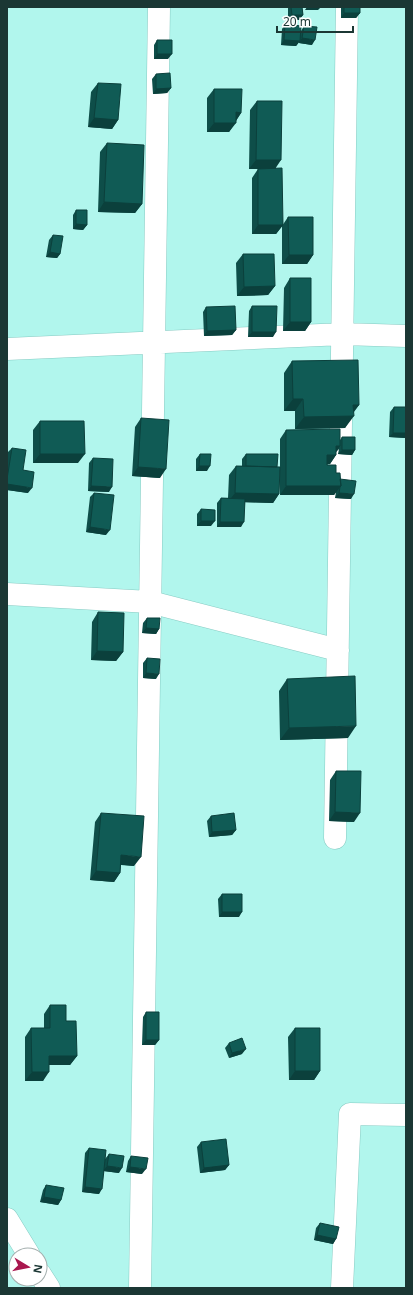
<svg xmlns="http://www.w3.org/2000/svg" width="413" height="1295" viewBox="0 0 413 1295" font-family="'Noto Sans',sans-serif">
  <rect width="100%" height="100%" fill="#b1f6ed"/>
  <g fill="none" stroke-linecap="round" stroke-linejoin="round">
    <defs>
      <path id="minor" d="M7,349L343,334L406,336
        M7,594L150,602L338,650
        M335,838L347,7
        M7,1219L29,1255
        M40,1274L49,1288
        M140,1288L159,7
        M342,1288L350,1114L406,1115"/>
    </defs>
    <!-- minor casing -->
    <use href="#minor" stroke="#87cbc3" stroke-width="23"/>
    <!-- minor -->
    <use href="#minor" stroke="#fff" stroke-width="22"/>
  </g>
  <!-- wall -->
  <path fill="#0e4e49" d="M288,7H302L303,15L299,20H288Z
    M341,7H360V13L356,18H341Z
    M285,24L301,31L304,26L312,45L299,43V42L296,46L281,45L282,29Z
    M157,40L168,59H154V45Z
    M156,74L171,88L167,93L153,94L152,79Z
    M98,83L118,120L112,129L88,127L91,92Z
    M214,89L241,113L236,121L229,132H207V98Z
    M257,101L276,169L283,225L276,234H252V178L258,169H249L250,110Z
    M107,143L142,204L135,213L98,212L100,152Z
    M76,210L87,225L83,230L73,229V215Z
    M288,217L313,255L307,264H282V226Z
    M53,235L60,254L57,258L46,257L49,240Z
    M243,254L275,286L268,295L237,296L236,263Z
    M290,278L311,322L305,331H283L284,288Z
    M252,306L273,337H248L249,311Z
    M206,307L236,330L232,335L204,336L203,312Z
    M292,361L359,405L354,412L345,428L295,429V411H284V373Z
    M394,407H406V438L389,437L390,412Z
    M141,418L160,478L132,476L135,427Z
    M40,421L78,463H33V430Z
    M286,430L340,440L342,437L355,450L352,455L338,454L339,449L336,452V455L330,464H327L336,473L340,479L351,499L335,498L336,492L334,495H280V469L279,494L273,503L245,502L241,527H217V503L221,498H228L229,475L236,466H242V459L246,454L277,467H280V439Z
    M12,448L23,470L28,493L7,490V461L8,452Z
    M200,454L207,471H196V459Z
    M93,458L109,492L88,491L89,463Z
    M94,493L106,535L86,532L90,497Z
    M201,509L211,526H197V514Z
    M98,612L123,652L116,661L91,660L92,622Z
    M147,618L159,629L156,634L142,633L143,623Z
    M147,658L156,679L143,678V663Z
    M287,679L348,738L280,740L279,691Z
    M336,771L354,822L329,821L330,780Z
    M101,813L134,866L121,865L120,873L114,882L90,880L95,822Z
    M211,816L236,830L232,835L209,837L207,821Z
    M222,894L239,917H219L218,899Z
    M50,1005L66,1021L77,1056L70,1065H49L43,1081H25V1037L31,1028H44V1014Z
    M146,1012L159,1040L155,1045H142L143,1017Z
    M295,1028L320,1071L314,1080H289L288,1037Z
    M229,1043L242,1054L229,1058L225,1048Z
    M201,1142L229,1165L225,1170L200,1173L197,1147Z
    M89,1148L105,1159L109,1154L119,1173L104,1171L99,1194L82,1192L85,1153Z
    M131,1156L142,1174L126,1172L128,1161Z
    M46,1185L61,1200L58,1205L40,1202L43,1190Z
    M320,1223L336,1239L333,1244L314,1240L316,1228Z"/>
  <!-- shaded-wall -->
  <path fill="#0b403c" d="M307,7H321L318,10H305Z
    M344,13H360L356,18H341Z
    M292,15H303L299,20H288Z
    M302,38L315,40L312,45L299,43Z
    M284,40L300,41L296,46L281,45Z
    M157,54H172L168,59H154Z
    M171,88L167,93L153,94L156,89Z
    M236,112L241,113L235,122Z
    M94,118L118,120L112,129L88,127Z
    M214,123H236L229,132H207Z
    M256,160H281L275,169H249Z
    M104,202L142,204L135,213L98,212Z
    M76,224L87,225L83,230L73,229Z
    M258,225H283L276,234H252Z
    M50,252L60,254L57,258L46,257Z
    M289,255H313L307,264H282Z
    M275,286L268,295L237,296L244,287Z
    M290,322H311L305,331H283Z
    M236,330L232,335L204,336L207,331Z
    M252,332H276L273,337H248Z
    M293,399H303L295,411H284Z
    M353,405H359L350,416H354L345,428L295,429L304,417Z
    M393,433H406V438L389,437Z
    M336,446H340L334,455H336L330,464H321L327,455Z
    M342,450H355L352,455L338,454Z
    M40,454H85L78,463H33Z
    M199,466H210L207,471H196Z
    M138,467L166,469L160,478L132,476Z
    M7,484L32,488L28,493L7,490Z
    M91,486L112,487L109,492L88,491Z
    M286,486H341L334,495H280Z
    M235,493L279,494L273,503L228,502Z
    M339,493L354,494L351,499L335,498Z
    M201,521H215L211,526H197Z
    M220,522H244L241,527H217Z
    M90,527L110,530L106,535L86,532Z
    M146,628L159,629L156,634L142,633Z
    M97,651L123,652L116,661L91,660Z
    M146,673L159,674L156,679L143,678Z
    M356,726L348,738L280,740L289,728Z
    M335,812L360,813L354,822L329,821Z
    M236,830L232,835L209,837L212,832Z
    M121,855L141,857L134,866L115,864Z
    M96,871L120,873L114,882L90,880Z
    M222,912H242L239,917H219Z
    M146,1040H159L155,1045H142Z
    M246,1049L242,1054L229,1058L232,1053Z
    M49,1056H77L70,1065H43Z
    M295,1071H320L314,1080H289Z
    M32,1072H49L43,1081H25Z
    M229,1165L225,1170L200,1173L204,1168Z
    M107,1166L122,1168L119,1173L103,1171Z
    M130,1167L146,1169L142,1174L126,1172Z
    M85,1187L102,1189L99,1194L82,1192Z
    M44,1197L61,1200L58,1205L40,1202Z
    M317,1235L336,1239L333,1244L314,1240Z"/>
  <!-- building -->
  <path fill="#105b55" stroke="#0b403c" d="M291,7H302L303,15H292Z
    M344,7H360V13H344Z
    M285,24L301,26L300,41L284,40Z
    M304,26L317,27L315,40L302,38Z
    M157,40H172V54H157Z
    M170,73L171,88L156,89V74Z
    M98,83L121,84L118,120L94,118Z
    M214,89H242L241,113L236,112V123H214Z
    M257,101H282L281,160H256Z
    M107,143L144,145L142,204L104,202Z
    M282,168L283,225H258V169Z
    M76,210H87V225L76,224Z
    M288,217H313V255H289Z
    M53,235L63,236L60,254L50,252Z
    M243,254H274L275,286L244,287Z
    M290,278H311V322H290Z
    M235,306L236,330L207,331L206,307Z
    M252,306H277L276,332H252Z
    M358,360L359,405H353L354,416L304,417L303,399H293L292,361Z
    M394,407H406V433H393Z
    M141,418L169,420L166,469L138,467Z
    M40,421H84L85,454H40Z
    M340,429V446H336V455H327V465H336V473H340L341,486H286V430Z
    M342,437H355V450H342Z
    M12,448L26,450L23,470L34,472L32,488L7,484V479Z
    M200,454H211L210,466H199Z
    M246,454H278L277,467L246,466Z
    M93,458L113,459L112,487L91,486Z
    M236,466L280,467L279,494L235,493Z
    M340,479L356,481L354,494L339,493L340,487L341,486Z
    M94,493L114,495L110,530L90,527Z
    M221,498L245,499L244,522H220Z
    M201,509L215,510V521H201Z
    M98,612L124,613L123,652L97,651Z
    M147,618H160L159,629L146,628Z
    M147,658L160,659L159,674L146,673Z
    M355,676L356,726L289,728L287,679Z
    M336,771H361L360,813L335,812Z
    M101,813L144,816L141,857L121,855L120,873L96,871Z
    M234,813L236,830L212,832L211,816Z
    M222,894H242V912H222Z
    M50,1005H66V1021H76L77,1056H49V1072H32L31,1028H50Z
    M146,1012H159V1040H146Z
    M295,1028H320V1071H295Z
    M242,1038L246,1049L232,1053L229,1043Z
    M226,1139L229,1165L204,1168L201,1142Z
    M89,1148L106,1150L102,1189L85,1187Z
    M109,1154L124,1156L122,1168L107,1166Z
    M131,1156L148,1158L146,1169L130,1167Z
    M46,1185L64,1188L61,1200L44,1197Z
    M320,1223L339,1227L336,1239L317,1235Z"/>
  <!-- border -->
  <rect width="413" height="1295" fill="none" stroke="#1b3734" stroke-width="16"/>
  <!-- north arrow -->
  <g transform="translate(28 1267) rotate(100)"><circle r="19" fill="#ffffff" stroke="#a4afae"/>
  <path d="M0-3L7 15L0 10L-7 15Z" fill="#a9174e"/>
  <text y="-6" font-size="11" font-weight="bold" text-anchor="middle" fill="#1b3734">N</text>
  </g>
  <!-- scale -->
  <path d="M277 26v6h76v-6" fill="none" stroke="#1b3734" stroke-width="2"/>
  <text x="283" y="26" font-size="12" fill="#1b3734" stroke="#ffffff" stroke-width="3" paint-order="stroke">20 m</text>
</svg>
